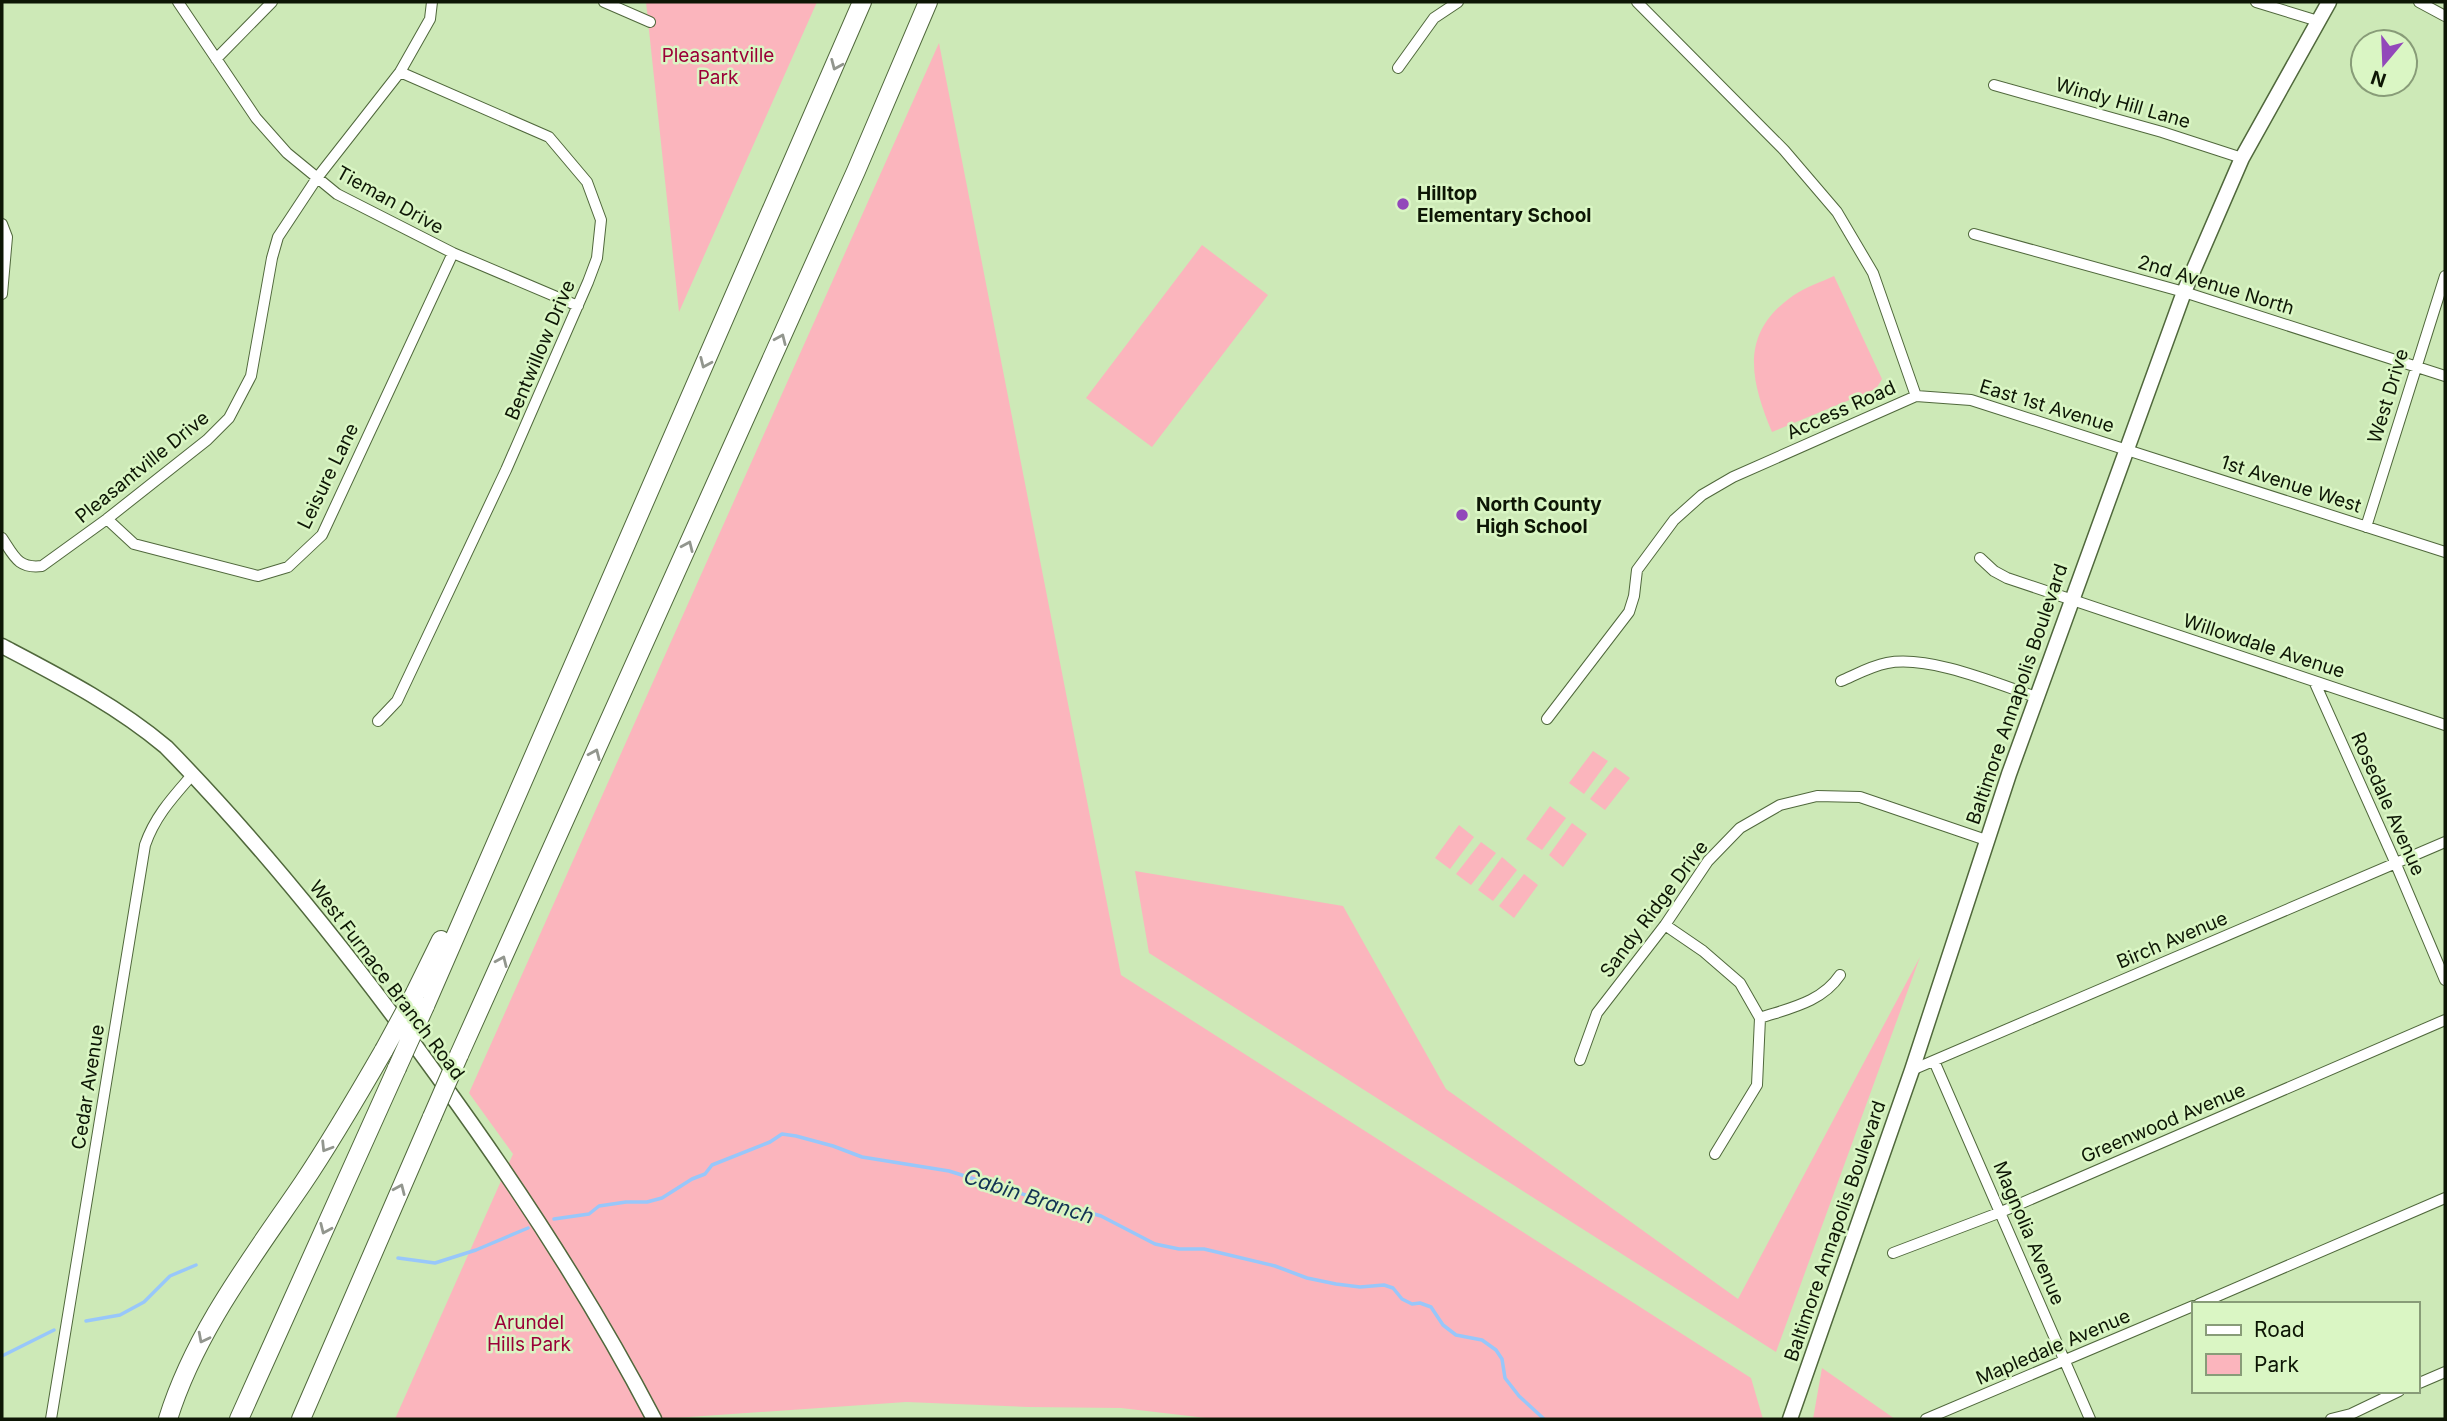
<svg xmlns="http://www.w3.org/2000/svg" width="2447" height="1421" viewBox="0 0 2447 1421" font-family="Inter,sans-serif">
  <rect width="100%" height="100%" fill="#cde9b7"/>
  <!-- green -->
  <path fill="#fbb5bd" d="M646,2H817L679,312Z
    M939,43L1121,975L1751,1378L1763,1419H1215L1121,1408L1028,1407L906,1402L661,1419H395L513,1154L469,1093Z
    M1202,245L1268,295L1152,447L1086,398Z
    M1834,276L1882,379L1876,389L1772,432C1750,379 1739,333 1794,295C1806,287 1821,282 1834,276Z
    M1593,751L1608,761L1584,794L1569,783Z
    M1615,767L1630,778L1605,810L1590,799Z
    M1550,806L1566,818L1542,850L1526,839Z
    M1572,823L1587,834L1563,867L1549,855Z
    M1459,825L1474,837L1450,869L1435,858Z
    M1481,842L1496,853L1471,885L1456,874Z
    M1502,857L1517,870L1493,901L1478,890Z
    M1135,871L1343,906L1446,1089L1738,1299L1920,957L1776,1352L1149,953Z
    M1524,874L1538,885L1514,918L1499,906Z
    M1822,1368L1895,1419H1813Z"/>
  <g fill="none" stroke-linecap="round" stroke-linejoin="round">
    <!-- stream -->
    <path stroke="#98c7fa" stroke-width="3.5" d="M554,1219L589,1214L599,1206L626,1202H647L662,1198L692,1179L705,1174L712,1165L770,1142L782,1134L796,1136L833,1146L862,1157L949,1171L1032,1197L1084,1211L1101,1216L1155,1244L1179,1249H1204L1275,1266L1307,1278L1336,1284L1360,1287L1384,1285L1393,1288L1402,1299L1412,1304L1420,1303L1431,1307L1443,1325L1456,1335L1482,1340L1496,1350L1502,1359L1505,1378L1519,1396L1544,1419
      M398,1258L435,1263L476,1250L528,1228
      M86,1321L120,1315L144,1302L170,1276L196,1265
      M2,1356L54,1330"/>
    <defs>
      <path id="street" d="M178,2L256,118L287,153L337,194L453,253L578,306
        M604,2L650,22
        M2256,2L2318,21
        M2419,2L2445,16
        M216,59L272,2
        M1398,68L1434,18L1458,2
        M1994,85L2162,132L2242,158
        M2,224L7,237L2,294
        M1974,234L2184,292L2445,376
        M1916,396L1971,400L2445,552
        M107,519L134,544L258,576L288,567L322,535L453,253
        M2366,527L2445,276
        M2,538C14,556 18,569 42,566L107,519L207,440L229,418L251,376L272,258L278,237L317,178L400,72L430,19L432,2
        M1980,558L1994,571L2007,578L2445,725
        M1841,681C1855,675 1871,666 1887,663C1929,655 1995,683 2036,697
        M2314,681L2392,855L2445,980
        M1547,719L1629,612L1634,596L1637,570L1674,520L1702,495L1733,477L1916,396L1873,273L1837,212L1784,150L1637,2
        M378,721L397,701L506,470L588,282L597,258L601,220L587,182L549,137L400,72
        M1665,925L1703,951L1740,983L1760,1018L1757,1085L1715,1154
        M1760,1018C1790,1008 1822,1002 1840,975
        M1580,1060L1597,1013L1665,925L1708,861L1740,828L1780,805L1817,796L1860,797L1986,840
        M1934,1061L2090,1419
        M1912,1070L2445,842
        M1893,1253L2001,1212L2445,1020
        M2199,1304L2445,1198
        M2417,1384L2445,1372
        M51,1419L145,845C155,816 173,797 193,774
        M1926,1419L2193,1306
        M2331,1419L2351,1414L2399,1391"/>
      <path id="secondary" d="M2,646C59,676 116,705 166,747C265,848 353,959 436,1074C517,1185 591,1298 654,1419
        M1790,1419L1912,1070L2009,774L2184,292L2242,158L2329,2"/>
      <path id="highway" d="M415,993L441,940
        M425,1006L862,2
        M459,1055L856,171L928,2
        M168,1419C195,1332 252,1258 303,1183C332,1140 358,1095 384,1050
        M239,1419L397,1068
        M301,1419L432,1117"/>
    </defs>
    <!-- street casing -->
    <use href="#street" stroke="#50683c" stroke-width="12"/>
    <!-- secondary casing -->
    <use href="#secondary" stroke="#50683c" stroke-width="17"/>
    <!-- highway casing -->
    <use href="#highway" stroke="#50683c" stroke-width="20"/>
    <!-- street -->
    <use href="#street" stroke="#fff" stroke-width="10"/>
    <!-- secondary -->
    <use href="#secondary" stroke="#fff" stroke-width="14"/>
    <!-- highway -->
    <use href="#highway" stroke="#fff" stroke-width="18"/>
    <defs>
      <path id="highway-bridge" d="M384,1050L415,993
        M397,1068L425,1006
        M432,1117L459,1055"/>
    </defs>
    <!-- highway-bridge casing -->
    <use href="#highway-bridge" stroke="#50683c" stroke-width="20" stroke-linecap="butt"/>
    <!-- highway-bridge -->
    <use href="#highway-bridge" stroke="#fff" stroke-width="18"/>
  </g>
  <!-- one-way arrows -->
  <defs><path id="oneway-chevron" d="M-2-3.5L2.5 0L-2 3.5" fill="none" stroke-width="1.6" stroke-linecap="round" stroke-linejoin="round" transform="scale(1.75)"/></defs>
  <g stroke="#92968e">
    <use href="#oneway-chevron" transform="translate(836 65) rotate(113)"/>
    <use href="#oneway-chevron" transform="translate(781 339) rotate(-66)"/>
    <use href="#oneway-chevron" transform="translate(705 363) rotate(114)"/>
    <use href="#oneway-chevron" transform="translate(688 546) rotate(-66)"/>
    <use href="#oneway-chevron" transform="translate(595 754) rotate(-66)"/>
    <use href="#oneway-chevron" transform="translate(502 961) rotate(-66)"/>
    <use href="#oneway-chevron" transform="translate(326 1147) rotate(122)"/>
    <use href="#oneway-chevron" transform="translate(400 1189) rotate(-66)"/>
    <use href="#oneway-chevron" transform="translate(325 1229) rotate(114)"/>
    <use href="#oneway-chevron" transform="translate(203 1338) rotate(117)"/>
  </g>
  <!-- markers -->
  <g fill="#9248ba" stroke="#daf6c4" stroke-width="2.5">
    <circle cx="1403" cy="204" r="7"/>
    <circle cx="1462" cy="515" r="7"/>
  </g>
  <g text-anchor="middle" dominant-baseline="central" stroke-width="5" stroke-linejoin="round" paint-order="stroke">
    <!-- park labels -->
    <g font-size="19" fill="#9b0038" stroke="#daf6c4">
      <text x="718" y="55">Pleasantville<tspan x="718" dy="22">Park</tspan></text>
      <text x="529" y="1322">Arundel<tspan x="529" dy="22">Hills Park</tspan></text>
    </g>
    <!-- street labels -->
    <g font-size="19" fill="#0d1605" stroke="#daf6c4">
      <text transform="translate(2123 103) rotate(16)">Windy Hill Lane</text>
      <text transform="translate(390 200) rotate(29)">Tieman Drive</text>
      <text transform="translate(2216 285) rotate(17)">2nd Avenue North</text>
      <text transform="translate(540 350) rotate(-67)">Bentwillow Drive</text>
      <text transform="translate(2388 396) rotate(-73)">West Drive</text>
      <text transform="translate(2047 406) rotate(17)">East 1st Avenue</text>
      <text transform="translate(1841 410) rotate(-24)">Access Road</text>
      <text transform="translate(142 467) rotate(-39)">Pleasantville Drive</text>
      <text transform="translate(328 476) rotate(-64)">Leisure Lane</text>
      <text transform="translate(2291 484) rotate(18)">1st Avenue West</text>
      <text transform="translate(2264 646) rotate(18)">Willowdale Avenue</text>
      <text transform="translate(2017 694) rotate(-71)">Baltimore Annapolis Boulevard</text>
      <text transform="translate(2388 804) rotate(66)">Rosedale Avenue</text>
      <text transform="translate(1654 909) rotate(-53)">Sandy Ridge Drive</text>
      <text transform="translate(2172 940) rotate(-23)">Birch Avenue</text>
      <text transform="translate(387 980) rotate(53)">West Furnace Branch Road</text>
      <text transform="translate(88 1087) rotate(-81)">Cedar Avenue</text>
      <text transform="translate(2163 1123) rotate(-23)">Greenwood Avenue</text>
      <text transform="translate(1835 1231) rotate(-71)">Baltimore Annapolis Boulevard</text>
      <text transform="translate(2029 1233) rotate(67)">Magnolia Avenue</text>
      <text transform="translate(2053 1347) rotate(-23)">Mapledale Avenue</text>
    </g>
    <!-- poi labels -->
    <g font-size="19" font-weight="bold" fill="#0d1605" stroke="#daf6c4" text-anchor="start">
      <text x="1417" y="193">Hilltop<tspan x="1417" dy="22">Elementary School</tspan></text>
      <text x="1476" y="504">North County<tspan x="1476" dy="22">High School</tspan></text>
    </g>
    <!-- water labels -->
    <g font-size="21" font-style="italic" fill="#123354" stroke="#daf6c4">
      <text transform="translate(1029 1196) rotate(18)">Cabin Branch</text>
    </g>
  </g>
  <!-- border -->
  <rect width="2447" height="1421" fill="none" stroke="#0d1605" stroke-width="7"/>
  <!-- legend -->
  <rect x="2192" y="1302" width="228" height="91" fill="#daf6c4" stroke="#889c78" stroke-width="2"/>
  <rect x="2206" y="1325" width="35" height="10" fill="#ffffff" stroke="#889c78" stroke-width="2"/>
  <text x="2254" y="1337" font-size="21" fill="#0d1605">Road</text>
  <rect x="2206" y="1354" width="35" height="21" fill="#fbb5bd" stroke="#889c78" stroke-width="2"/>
  <text x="2254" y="1372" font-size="21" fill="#0d1605">Park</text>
  <!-- north arrow -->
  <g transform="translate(2384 63) rotate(199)"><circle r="33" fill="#daf6c4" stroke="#889c78" stroke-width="2"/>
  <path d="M0-5L12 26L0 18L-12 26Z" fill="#9248ba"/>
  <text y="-10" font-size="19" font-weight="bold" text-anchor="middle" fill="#0d1605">N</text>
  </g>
</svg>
